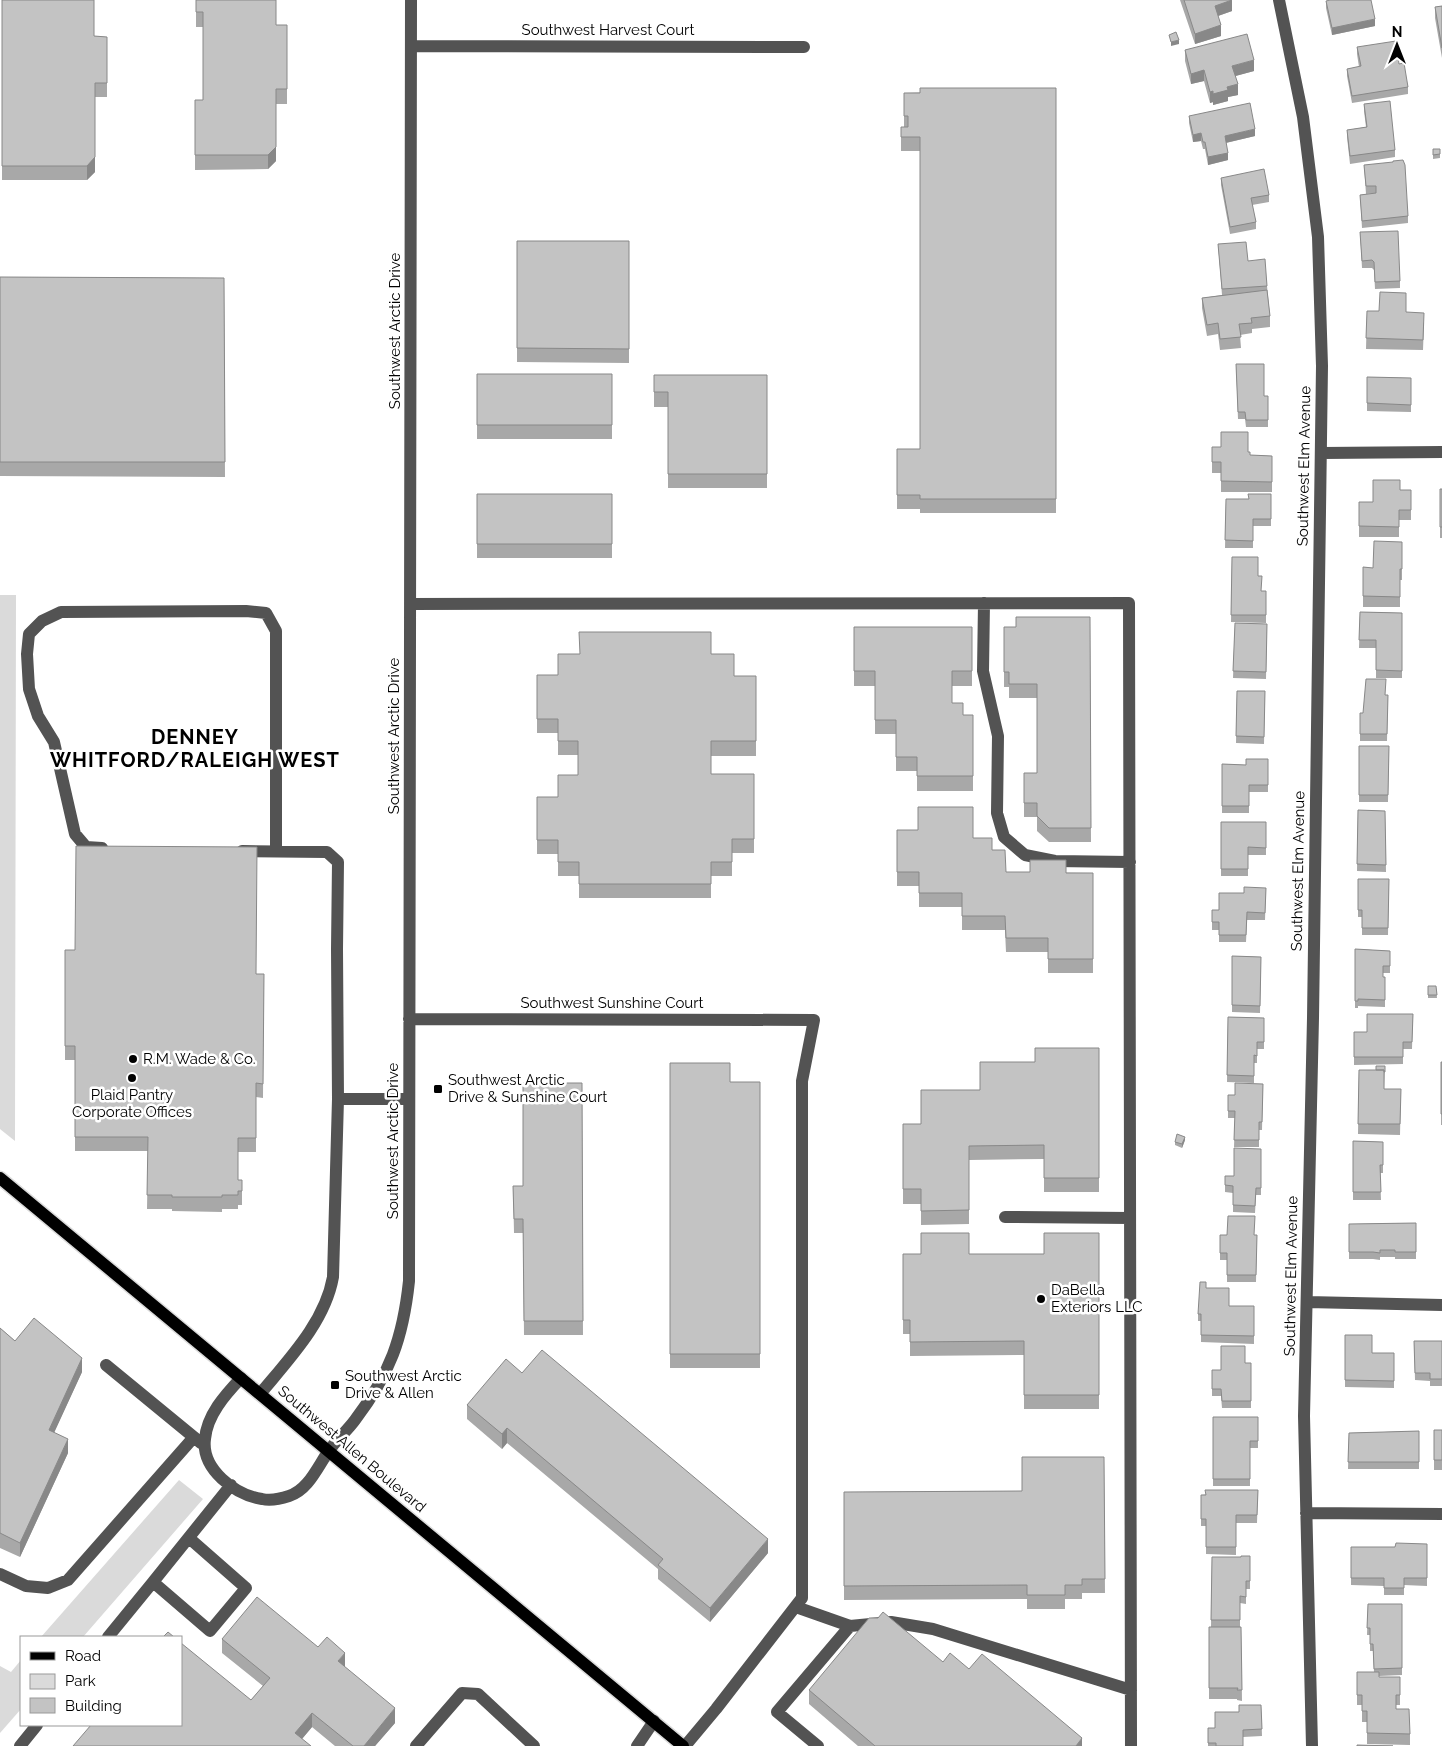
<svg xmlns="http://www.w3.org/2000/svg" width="1442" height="1746" viewBox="0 0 1442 1746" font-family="Raleway,sans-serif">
  <rect width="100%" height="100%" fill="#fff"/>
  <!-- green -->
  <path fill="#dadada" d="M0,595H16L15,1141L0,1129Z
    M179,1480L203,1499L83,1637H41Z
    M21,1660V1709L0,1733V1666L11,1672Z"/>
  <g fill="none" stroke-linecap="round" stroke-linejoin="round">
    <defs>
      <path id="major" d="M0,1178L683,1746"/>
    </defs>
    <!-- major casing -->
    <use href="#major" stroke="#dbdbdb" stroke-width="15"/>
    <!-- minor -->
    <path stroke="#535353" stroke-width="12" d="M1279,0L1303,117L1318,237L1322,366L1313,1018L1304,1416L1312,1746
      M412,46L804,47
      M1322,453L1442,452
      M984,603L983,671L998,736L997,813L1004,837L1025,855L1055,861L1130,862
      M410,604L1129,603L1131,1746
      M102,848L86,847L75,834L54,742L38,716L29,689L27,654L29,634L42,621L61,612L246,611L266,613L276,631V851
      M242,851L327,852L338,862L337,949L338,1099H409
      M409,1019L814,1020L802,1081V1598L716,1709L685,1746
      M1005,1217L1130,1218
      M1307,1302L1442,1305
      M106,1365L201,1443
      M241,1378C225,1395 207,1415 205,1439C201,1469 235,1495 262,1499C271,1501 280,1499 289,1496C308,1490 317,1468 328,1452C336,1440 347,1431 355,1420C390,1374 403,1338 409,1281L411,0
      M260,1394C289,1359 325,1322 333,1277L338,1099
      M1306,1513L1442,1514
      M189,1538L246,1588L210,1631L153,1582L231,1485
      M0,1574L26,1586L48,1588L68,1580L194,1437
      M796,1607L850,1626L777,1712L818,1746
      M850,1626L891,1622L933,1629L1131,1690
      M108,1637L153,1582
      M20,1746L37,1725
      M416,1746L462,1693L478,1694L534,1746
      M637,1746L654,1721"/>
    <!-- major -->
    <use href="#major" stroke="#000" stroke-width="12"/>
  </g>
  <!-- wall -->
  <path fill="#a8a8a8" d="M2,0L94,36L107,37V97H95V172L87,180H2Z
    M196,0L276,25H287V104H276V161L268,169L195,170V100H203V27H196Z
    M1180,0H1232V11L1218,16L1221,36L1195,44Z
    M1326,1L1375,26L1332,35L1326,8Z
    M1442,6V58L1435,18V7Z
    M1357,47L1399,64L1408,87V94L1352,103L1347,76V69L1359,67L1357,54Z
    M1185,50L1254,71L1235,76L1238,95L1228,97V101L1213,105V102L1210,103L1204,81L1191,84L1185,61Z
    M1056,88V513H920V509H897V449H920V151H901V127H904V93Z
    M1364,104L1395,150V157L1350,164L1347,137V130L1366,127L1364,111Z
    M1189,116L1255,136L1226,143L1228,160L1208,165L1205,149H1203L1201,141L1193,142L1189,123Z
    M1433,149H1440V158L1433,159Z
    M1364,165L1408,216V223L1362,228L1360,195L1376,193L1366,194Z
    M1221,178L1269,195V202L1252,205L1256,222V229L1230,234L1221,185Z
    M1360,232L1400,281V288L1375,289L1374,270L1372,268H1362Z
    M517,241H629V363L517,362Z
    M1218,244L1248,261L1267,286L1270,316V327L1252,329V333L1240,335L1241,348L1220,350L1218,334L1207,336L1202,308V298L1222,295Z
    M0,277L224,278L225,477L0,476Z
    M1367,311L1406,312L1424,323L1423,350L1366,349Z
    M1236,364L1264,396H1268V427H1246L1245,419H1238Z
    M477,374H612V439H477Z
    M654,375H767V488H668V407H654Z
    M1367,377L1411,378V412L1367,411Z
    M1212,447L1248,452L1250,455L1272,456V492H1221V473H1212Z
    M1440,489H1442V538H1440Z
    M1400,490H1411V520H1399V537H1359V502H1373Z
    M477,494H612V558H477Z
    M1271,494V526H1253V548H1225L1226,499H1248Z
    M1402,542V580H1400V607H1363V567L1373,568Z
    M1232,557L1258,576L1261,591H1266V623L1231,622Z
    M1360,612L1402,613V678H1376V648H1359Z
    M1090,617L1091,842H1049L1037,831V817H1024V773H1037V698H1009V687H1004V627H1016Z
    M1235,623L1267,624L1266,679L1233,678Z
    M854,627H972V686H952V703L963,715H973V791H917V771H896V734H875V686H854Z
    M711,654L734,676H756V756H711V774H754V853H732V876H711V898H579V876H558V854H537V797H558L578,775V755H558V733H537V675H558Z
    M1237,691H1265L1264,744L1236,743Z
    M1386,695H1388L1387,741H1360V713H1363Z
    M1359,746H1389L1388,802H1359Z
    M1268,759V792H1249V813H1222V764L1246,765Z
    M1358,810L1385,811L1386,872L1357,871Z
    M1221,822H1266V855H1248V876H1221Z
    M897,830L973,838L992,850L1006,872L1093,873V973H1048V952H1006L1005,930H962V907H919V886H897Z
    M1358,879H1389L1388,935H1362V917H1358Z
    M1266,888L1265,920H1247L1246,942H1219V930H1212V910H1219L1244,893Z
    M1355,949L1390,951V973H1383V977H1385V1007L1358,1006V1008H1355Z
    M1232,956L1261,957L1260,1013L1232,1012Z
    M257,974H264L263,1098L256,1097V1152H238V1180H242V1205H238V1209H222V1212L172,1211V1209H147L148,1151H75V1060H65V1046Z
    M1428,986H1436L1437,998H1428Z
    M1413,1014L1412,1049H1403V1064L1354,1065V1032H1367Z
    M1228,1017L1264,1018V1049H1257V1063H1254V1083L1227,1082Z
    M1099,1048V1192H1044V1159L969,1160V1224L921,1225V1204H903V1124H921L980,1090L1035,1062Z
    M1441,1062H1442V1125H1441Z
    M670,1063L730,1082H760V1368H670Z
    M1385,1066L1384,1089H1401L1400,1135L1358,1134L1359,1070H1376Z
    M582,1083L583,1335H524L523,1233H514L513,1186H523Z
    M1263,1084L1262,1130H1259V1147H1234L1235,1118H1228V1095H1235Z
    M1185,1140L1182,1148L1175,1145V1142Z
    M1353,1141L1383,1142V1173H1380L1381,1200H1353Z
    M1261,1149V1195H1256L1255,1213L1233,1212V1193L1225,1192V1176H1234Z
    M1416,1223V1259H1395V1257H1380V1260L1373,1259H1349V1224Z
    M1099,1233V1409H1024V1355L910,1356V1334H903V1254H1044Z
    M1227,1235H1257L1256,1282H1227V1260H1220V1253Z
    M1206,1288L1229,1306H1254V1344L1201,1342V1321H1198V1314Z
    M0,1328L15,1341L82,1372L54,1432L68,1453L20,1557L0,1548Z
    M1345,1335L1372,1353H1394V1388L1345,1387Z
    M1414,1341H1442V1386H1430V1381L1415,1380Z
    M1245,1363H1251V1408H1222L1221,1396H1212V1370H1221Z
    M522,1373L768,1553L710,1622L658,1579V1569L507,1443L502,1449L467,1419V1405Z
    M1213,1417H1258V1448H1250V1486H1213Z
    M1434,1430H1442V1470H1434Z
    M1419,1431V1469H1348L1349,1433Z
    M1104,1457L1105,1593H1082V1599H1065V1609H1027V1599L844,1600V1492L1022,1491Z
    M1258,1490L1257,1523H1236V1555L1206,1554V1526H1201V1495Z
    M1427,1544V1586L1404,1585V1595H1384V1586L1351,1585V1547H1395Z
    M1250,1556V1589H1246V1604L1240,1603V1627H1241L1242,1701L1237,1700V1699H1209V1627H1211L1212,1557H1241Z
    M1368,1604H1402V1675L1379,1676V1677H1400V1705H1396V1709L1410,1734V1745L1367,1744V1722H1362V1705H1357V1672H1374L1373,1651H1370V1635H1367Z
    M222,1639L318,1647L345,1667L395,1723L375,1746H335L312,1727L302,1739L251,1700L263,1686L222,1653Z
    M943,1662L969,1669L1082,1746H858L809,1704V1690Z
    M1261,1705L1262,1736L1243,1737V1746H1208V1728H1215L1239,1712Z"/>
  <!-- shaded-wall -->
  <path fill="#888" d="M1232,0V11L1215,17V6Z
    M1375,19V26L1332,35V28Z
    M1221,25V36L1195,44V34Z
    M1179,40V44L1171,46V42Z
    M1254,60V71L1232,77V66Z
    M1204,70V81L1191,84V74Z
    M95,83V172L87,180V166Z
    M1238,84V95L1228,97V101L1213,105V94L1227,87Z
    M1213,91V102L1210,103V92Z
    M1255,129V136L1225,143V136Z
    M1201,133V141L1193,142V135Z
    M276,147V161L268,169V155Z
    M1228,153V160L1208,165V157Z
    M1185,1137V1140L1182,1148V1144Z
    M82,1358V1372L49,1444V1430Z
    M507,1428V1443L502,1449V1434Z
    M68,1439V1453L20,1557V1543Z
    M768,1539V1553L710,1622V1608Z
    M345,1653V1667L338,1675V1661Z
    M395,1708V1723L375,1746H364Z
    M312,1713V1727L296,1746L295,1733Z
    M1082,1738V1746H1076Z"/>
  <!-- building -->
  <path fill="#c3c3c3" stroke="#888" d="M2,0H94V36L107,37V83H95V157L87,166H2Z
    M196,0H276V25H287V89H276V147L268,155H195V100H203V12H196Z
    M1184,0H1232L1215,6L1221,25L1195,34Z
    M1330,0H1371L1375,19L1332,28L1326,1Z
    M1442,6V48L1435,7Z
    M1176,32L1179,40L1171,42L1169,35Z
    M1247,34L1254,60L1232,66L1238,84L1227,87L1228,90L1213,94V91L1210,92L1204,70L1191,74L1185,50Z
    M1396,41L1399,64L1404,63L1408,87L1352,96L1347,69L1361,66L1357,47Z
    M920,88H1056V499H920V495H897V449H920V137H901V127H908V116H904V93H920Z
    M1390,101L1395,150L1350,156L1347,130L1367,127L1364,104Z
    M1250,103L1255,129L1225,136L1228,153L1208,157L1205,142H1203L1201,133L1193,135L1189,116Z
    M1433,149H1440V154L1433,155Z
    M1403,160L1405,165L1408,216L1362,221L1360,195L1376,193V186H1366L1364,165L1393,162V161Z
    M1264,169L1269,195L1251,198L1256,222L1230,227L1221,178Z
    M1398,231L1400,281L1375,282L1374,262L1372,260L1362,261L1360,232Z
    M517,241H629V349L517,348Z
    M1246,242L1248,261L1265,259L1267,286L1222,289L1218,244Z
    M0,277L224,278L225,462H0Z
    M1267,290L1270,316L1251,318L1252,323L1239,324L1241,337L1220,339L1218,323L1207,325L1202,298Z
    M1380,292L1406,293V312L1424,313L1423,340L1366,338L1367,311H1379Z
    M1236,364H1264V396H1268V420H1246L1245,412H1238Z
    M477,374H612V425H477Z
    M654,375H767V474H668V392H654Z
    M1367,377L1411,378V405L1367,403Z
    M1221,432H1248V452H1250V455L1272,456V482L1221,481V462H1212V447H1221Z
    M1373,480H1400V490H1411V510H1399V527L1359,526V502H1373Z
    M1440,489H1442V527H1440Z
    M477,494H612V544H477Z
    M1248,494H1271V519H1253V541L1225,540L1226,499H1249Z
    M1374,541L1402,542V569H1400V597L1363,596V567L1373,568Z
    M1232,557H1258V576H1262L1261,591H1266V615H1231Z
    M1360,612L1402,613V671L1376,670V640H1359Z
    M1016,617H1090L1091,828H1049L1037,816V803H1024V773H1037V684H1009V672H1004V627H1016Z
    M1235,623L1267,624L1266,672L1233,671Z
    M854,627H972V671H952V703H963V715H973V776H917V757H896V720H875V671H854Z
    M579,632H711V654H734V676H756V741H711V774H754V839H732V862H711V884H579V862H558V840H537V797H558V775H578V741H558V719H537V675H558V654H580Z
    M1366,679H1386L1385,695H1388L1387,734H1360V713H1363Z
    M1237,691H1265L1264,737L1236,736Z
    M1359,746H1389L1388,795H1359Z
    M1246,759H1268V785H1249V806H1222V764L1246,765Z
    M918,807H973V838H992V850H1005L1006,872H1030V860H1066V873H1093V959H1048V938H1006L1005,916H962V893H919V872H897V830H918Z
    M1358,810L1385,811L1386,865L1357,864Z
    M1221,822H1266V848L1248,847V869H1221Z
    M76,846L257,847L256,974H264L263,1084L256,1083V1138H238V1180H242V1191H238V1195H222V1197H172V1195H147L148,1137H75V1046H65V950H75Z
    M1358,879H1389L1388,928H1362V910H1358Z
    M1244,887L1266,888L1265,913L1247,912L1246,935H1219V922H1212V910H1219V893H1244Z
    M1355,949L1390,951V966H1383V977H1385V1000L1358,999V1001H1355Z
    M1232,956L1261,957L1260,1006L1232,1005Z
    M1428,986H1436L1437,995H1428Z
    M1367,1014H1413L1412,1042H1403V1057H1354V1032H1367Z
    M1228,1017L1264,1018V1042H1257V1056L1254,1055V1076L1227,1075Z
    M1035,1048H1099V1178H1044V1145L969,1146V1210L921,1211V1189H903V1124H921V1090H980V1062H1035Z
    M1441,1062H1442V1114H1441Z
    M670,1063H730V1082H760V1354H670Z
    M1376,1066H1385V1072H1384V1070H1376Z
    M1359,1070H1384V1089H1401L1400,1124H1358Z
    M523,1083H582L583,1321H524L523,1219H514L513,1186H523Z
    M1235,1083L1263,1084L1262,1122H1259V1140H1234L1235,1111H1228V1095H1235Z
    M1177,1134L1185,1137L1182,1144L1175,1142Z
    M1353,1141L1383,1142V1165H1380L1381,1192H1353Z
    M1234,1148L1261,1149V1188H1256L1255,1206L1233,1205V1186L1225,1185V1176H1234Z
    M1228,1216H1255L1254,1235H1257L1256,1275H1227V1253H1220V1235H1227Z
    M1416,1223V1252H1395V1250H1380V1253L1373,1252H1349V1224Z
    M921,1233H969V1254H1044V1233H1099V1395H1024V1341L910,1342V1320H903V1254H921Z
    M1200,1282H1206V1288H1229V1306H1254V1336L1201,1335V1314H1198Z
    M34,1318L82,1358L49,1430L68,1439L20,1543L0,1533V1328L15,1341Z
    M1345,1335H1372V1353H1394V1381L1345,1380Z
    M1414,1341H1442V1379H1430V1373H1415Z
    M1221,1346H1245V1363H1251V1401H1222L1221,1389H1212V1370H1221Z
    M542,1350L768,1539L710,1608L658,1565L663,1559L507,1428L502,1434L467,1405L506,1359L522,1373Z
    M1213,1417H1258V1441H1250V1479H1213Z
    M1434,1430H1442V1460H1434Z
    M1419,1431V1462H1348L1349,1433Z
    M1022,1457H1104L1105,1579H1082V1585H1065V1595H1027V1585L844,1586V1492L1022,1491Z
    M1205,1490H1258L1257,1515H1236V1547H1206V1519H1201V1495H1206Z
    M1396,1543L1427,1544V1578H1404V1588H1384V1578H1351V1547H1395Z
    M1241,1556H1250V1581H1246V1597L1240,1596V1620H1211L1212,1557H1241Z
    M257,1597L318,1647L327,1637L345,1653L338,1661L395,1708L364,1746H353L312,1713L295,1733L311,1746H73L91,1725H181V1643L251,1700L270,1678L222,1639Z
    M1368,1604H1402V1668L1374,1669L1373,1644H1370V1628H1367Z
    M883,1612L943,1662L950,1653L969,1669L982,1654L1082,1738L1076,1746H875L809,1690L869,1618H878Z
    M1209,1627H1241L1242,1690H1237L1238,1688H1209Z
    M168,1632L174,1637H163Z
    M1357,1672H1379V1677H1400V1695H1396V1709H1409L1410,1734L1367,1733V1711H1362V1695H1357Z
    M1239,1705H1261L1262,1729L1243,1730V1746H1216V1743H1208V1728H1215V1712H1239Z
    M1357,1745L1393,1746H1357Z"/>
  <!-- markers -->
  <g fill="#000" stroke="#fff" stroke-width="2">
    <circle cx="133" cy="1059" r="5"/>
    <circle cx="132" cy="1078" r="5"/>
    <rect x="433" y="1084" width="10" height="10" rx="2.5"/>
    <circle cx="1041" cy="1299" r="5"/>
    <rect x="330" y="1380" width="10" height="10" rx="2.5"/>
  </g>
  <g text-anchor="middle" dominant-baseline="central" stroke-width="5" stroke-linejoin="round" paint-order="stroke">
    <!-- street labels -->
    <g font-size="15" fill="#000" stroke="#fff">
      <text x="608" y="30">Southwest Harvest Court</text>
      <text transform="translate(395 331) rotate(-90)">Southwest Arctic Drive</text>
      <text transform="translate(1304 466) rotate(-89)">Southwest Elm Avenue</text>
      <text transform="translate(394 736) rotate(-90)">Southwest Arctic Drive</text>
      <text transform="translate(1298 871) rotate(-89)">Southwest Elm Avenue</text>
      <text x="612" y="1003">Southwest Sunshine Court</text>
      <text transform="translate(393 1141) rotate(-90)">Southwest Arctic Drive</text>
      <text transform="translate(1291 1276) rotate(-89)">Southwest Elm Avenue</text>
      <text transform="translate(352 1449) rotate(40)">Southwest Allen Boulevard</text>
    </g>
    <!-- poi labels -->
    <g font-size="15" fill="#000" stroke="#fff" text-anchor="start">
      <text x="143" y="1059">R.M. Wade &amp; Co.</text>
      <text x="448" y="1080">Southwest Arctic<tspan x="448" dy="17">Drive &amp; Sunshine Court</tspan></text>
      <text x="132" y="1095" text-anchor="middle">Plaid Pantry<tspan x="132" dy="17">Corporate Offices</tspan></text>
      <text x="1051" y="1290">DaBella<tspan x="1051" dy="17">Exteriors LLC</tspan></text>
      <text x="345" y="1376">Southwest Arctic<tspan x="345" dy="17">Drive &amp; Allen</tspan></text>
    </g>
    <!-- district labels -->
    <g font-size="20" font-weight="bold" letter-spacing="1" fill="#000" stroke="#fff">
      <text x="195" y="737">DENNEY<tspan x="195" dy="23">WHITFORD/RALEIGH WEST</tspan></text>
    </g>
  </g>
  <!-- legend -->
  <rect x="20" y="1636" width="162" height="90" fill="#ffffff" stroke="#999999"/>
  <rect x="30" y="1652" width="25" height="8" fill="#000000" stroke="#999999"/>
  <text x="65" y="1661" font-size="15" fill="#000000">Road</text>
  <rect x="30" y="1674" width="25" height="15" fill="#dadada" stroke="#999999"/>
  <text x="65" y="1686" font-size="15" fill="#000000">Park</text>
  <rect x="30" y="1698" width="25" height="15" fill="#c3c3c3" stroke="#999999"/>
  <text x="65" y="1711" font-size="15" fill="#000000">Building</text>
  <!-- north arrow -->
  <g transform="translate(1397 45)" stroke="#ffffff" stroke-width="4" paint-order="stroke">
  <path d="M0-4L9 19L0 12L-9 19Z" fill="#000000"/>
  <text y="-8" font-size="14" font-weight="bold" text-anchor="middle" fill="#000000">N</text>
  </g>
</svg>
